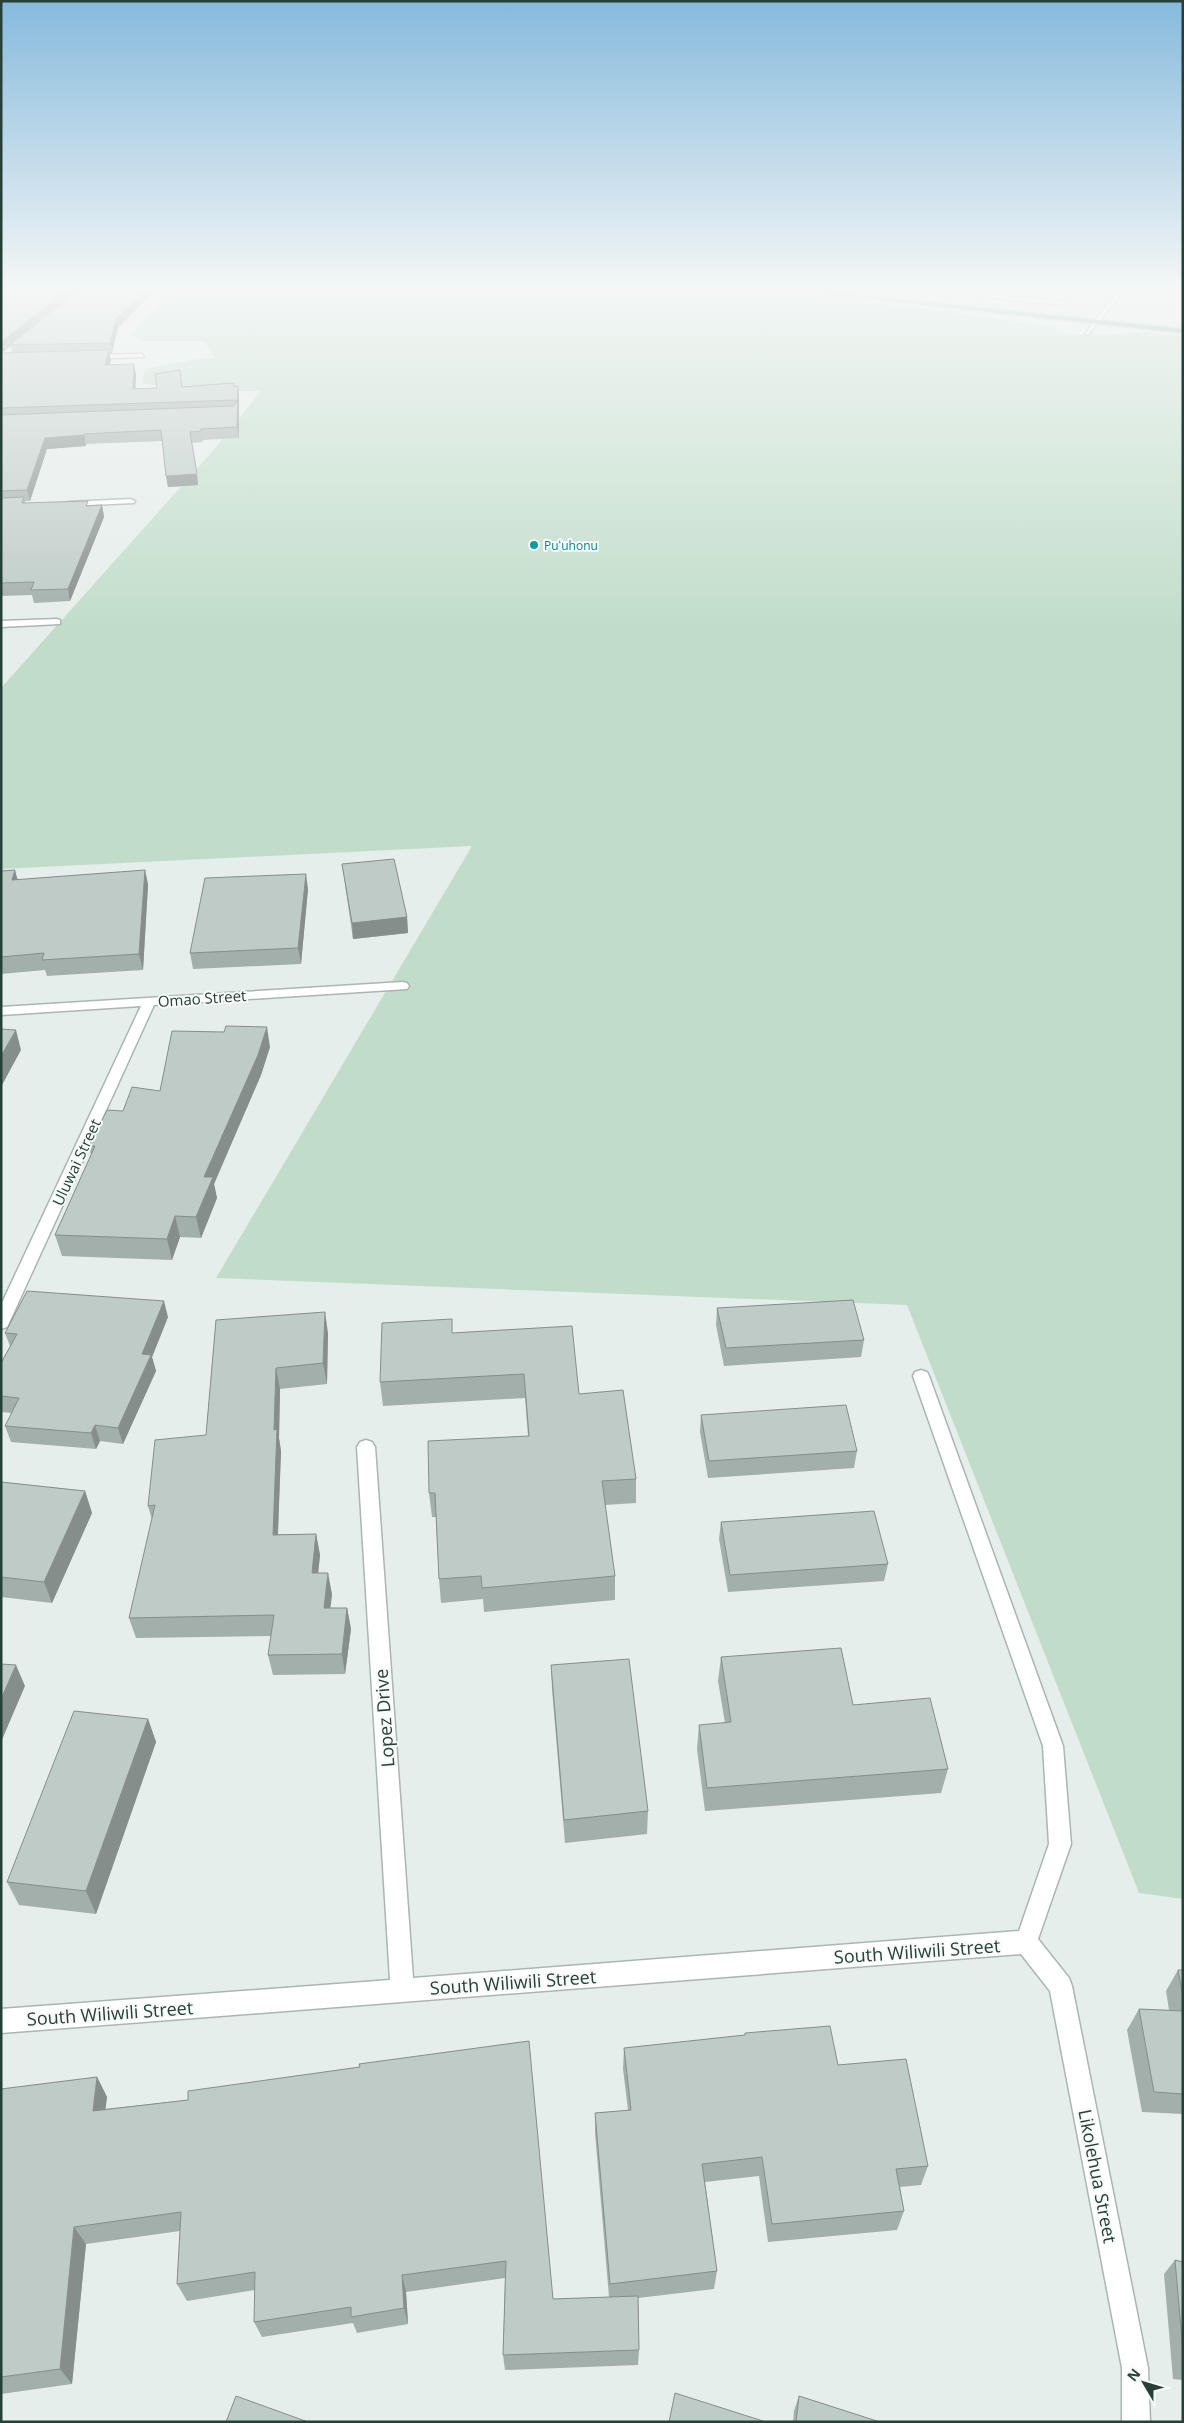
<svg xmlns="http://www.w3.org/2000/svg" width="1184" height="2423" viewBox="0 0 1184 2423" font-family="'Open Sans',sans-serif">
  <rect width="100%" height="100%" fill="#e6eeeb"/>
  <!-- green -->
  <path fill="#c1ddca" d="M176,288H710L897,305L1056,327V332L1089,336L1148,332L1183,336V1899L1139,1893L907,1305L216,1278L472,846L1,869V688L211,453L261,391H182L142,383L145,369L196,359L215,358L204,341H141L131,334Z"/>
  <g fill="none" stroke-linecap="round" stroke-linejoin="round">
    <defs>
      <path id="minor" d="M846,288H852L844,296H840Z
        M895,288H920L1063,301L1076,288H1082L1064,305Z
        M1120,288H1126L1089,334H1085Z
        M142,354L144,357L90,359L87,357L90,355Z
        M131,499L135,501L134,503L68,506L64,504L68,502Z
        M57,619L60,620V624L1,627V621Z
        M403,982L407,983L409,986L407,989L154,1005L9,1323L7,1327L1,1329V1305L141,1006L1,1015V1007Z
        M921,1370L927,1372L929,1376L1063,1746L1071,1844L1038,1939L1069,1978L1072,1986L1148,2368L1150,2422H1122V2368L1050,1991L1021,1954L1,2033V2009L390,1980L357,1447L360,1442L366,1440L372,1442L375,1447L413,1978L1019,1931L1049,1844L1043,1746L913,1376L915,1372Z"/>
      <path id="major" d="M771,288H793L1183,329V333Z"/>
    </defs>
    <!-- minor casing -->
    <use href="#minor" stroke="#a9b6b2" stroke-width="3"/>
    <!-- major casing -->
    <use href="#major" stroke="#c2c9c8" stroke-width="3"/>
    <!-- minor -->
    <use href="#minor" fill="#fff" fill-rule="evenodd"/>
    <!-- major -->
    <use href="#major" fill="#6e9f95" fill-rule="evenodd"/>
  </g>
  <!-- wall -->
  <path fill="#a3afab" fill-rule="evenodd" d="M1,288H157L118,328L112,353H109L111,360L109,365L136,374L135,389L238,386L239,396V438L203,440L202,442L191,443L198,485L168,487L162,441L86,444V446L47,449L30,501H25L26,503L89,505H102L104,517L70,601L34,603L32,595L1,596ZM11,346L12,353H2Z
    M342,864L407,917L408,933L353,939Z
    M145,870L148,885L143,970L47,976L45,970L1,974V871L18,880Z
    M308,889L301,964L193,969L190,953Z
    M270,1047L261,1075L214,1184L217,1198L201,1238L180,1237L172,1260L62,1256L55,1235L91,1155L89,1146L123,1111L160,1091Z
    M717,1308L864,1340L861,1357L724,1366L716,1325Z
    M168,1317L152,1357L156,1371L123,1444L100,1441L96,1449L11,1442L5,1426L12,1413L1,1412V1363L10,1346L5,1333Z
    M216,1320L328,1333L327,1384L280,1389L279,1438L281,1451L278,1534H316L320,1555L318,1573L332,1594L330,1608H347L351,1629L345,1674L273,1675L268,1655L271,1636L136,1638L129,1618L152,1520L148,1506L206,1435Z
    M453,1333L579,1394L636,1479V1503L605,1505L615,1576V1600L484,1612L483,1599L441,1603L439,1579L436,1517H432L429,1493L528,1436L525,1398L383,1406L380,1382Z
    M701,1415L857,1451L854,1468L708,1478L700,1432Z
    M1,1482L85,1491L92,1513L52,1603L1,1597Z
    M721,1522L888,1564L884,1581L728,1592L719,1539Z
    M721,1657L853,1705L948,1769L941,1793L705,1811L697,1749L699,1725L725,1723L718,1681Z
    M551,1665L648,1811L647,1834L565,1843L552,1689Z
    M148,1719L156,1742L96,1914L19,1905L7,1882Z
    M1178,1970H1183V2114L1142,2112L1127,2030L1139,2009L1169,2010L1166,1991Z
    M745,2033L838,2065L928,2166L921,2185L900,2187L904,2211L897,2230L768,2242L759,2176L705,2182L717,2271L714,2289L638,2298L639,2350L638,2365L505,2370L503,2355L505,2278L406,2292L408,2324L357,2333L353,2323L262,2337L254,2322L255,2290L187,2301L177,2284L180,2231L86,2244L72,2384L1,2394V2089L97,2077L107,2097L105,2109L188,2100L360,2067L553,2299L609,2297L595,2133V2113L628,2110L623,2069L624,2048L745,2035Z
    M1175,2260L1183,2262V2380L1173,2379L1164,2274Z
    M799,2396L880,2422H793L794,2411Z"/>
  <!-- shaded-wall -->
  <path fill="#858e8b" d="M70,288H83L10,345L11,346L1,353V342Z
    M147,288H157L118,328L112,353L110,343L116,318Z
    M109,350L111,360L107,375L105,365Z
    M134,364L136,374L135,399L133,389Z
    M238,386L239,396V438L237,427Z
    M84,434L86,446L47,449L30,501L27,490L45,438Z
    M197,474L198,485L168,487L166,476Z
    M102,505L104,517L70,601L68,589Z
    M15,870L19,885L12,880Z
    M145,870L148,885L143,970L139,954Z
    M306,874L308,889L301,964L298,948Z
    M407,917L408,933L353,939L352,923Z
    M267,1027L270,1047L261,1075L214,1184L217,1198L201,1238L196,1217L204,1177Z
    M16,1030L21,1050L1,1087V1056Z
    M175,1216L180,1237L172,1260L167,1239Z
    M164,1301L168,1317L152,1357L156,1371L123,1444L118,1428L142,1354Z
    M325,1312L328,1333L327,1384L323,1363Z
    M276,1368L280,1389L279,1438L281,1451L277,1556L273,1535L274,1430Z
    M95,1425L100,1441L96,1449L91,1433Z
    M85,1491L92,1513L52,1603L44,1582Z
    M316,1534L320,1555L316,1594L312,1573Z
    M328,1573L332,1594L328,1629L324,1608Z
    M347,1608L351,1629L345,1674L342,1654Z
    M16,1665L25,1686L1,1742V1699Z
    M148,1719L156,1742L96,1914L86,1891Z
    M97,2077L107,2097L103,2130L93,2111Z
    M74,2227L86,2244L72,2384L60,2369Z
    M402,2275L406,2292L408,2324L404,2308Z"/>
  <!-- building -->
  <path fill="#becbc7" stroke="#858e8b" d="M1,288H70L1,342Z
    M82,288H147L116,318L110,343L10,345Z
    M109,350L105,365L134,364L133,389L157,388L155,374L180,370L182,387L233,383V386H238L237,427L201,429V431L190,432L197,474L166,476L161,430L84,434V435L45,438L27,490L1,491V415L234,406L237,401L236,400L1,408V353Z
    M24,497L22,503L88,501L86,506L102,505L68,589L31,590L34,582L1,583V498Z
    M394,859L407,917L352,923L342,864Z
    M15,870L12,880L145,870L139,954L42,960L44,953L1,957V871Z
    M306,874L298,948L190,953L205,878Z
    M226,1026L267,1027L258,1055L204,1177H213L196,1217L175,1216L167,1239L55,1235L95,1146H89L107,1110L123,1111L132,1087L160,1091L172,1031L224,1032Z
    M1,1029L16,1030L1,1056Z
    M27,1291L164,1301L142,1354L151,1355L118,1428L95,1425L91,1433L5,1426L19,1398L1,1396V1363L17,1334L5,1333Z
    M853,1300L864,1340L726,1348L717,1308Z
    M325,1312L323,1363L276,1368L274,1430L277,1429L273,1535L316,1534L312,1573H328L324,1608H347L342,1654L268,1655L274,1615L129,1618L155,1505L148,1506L155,1440L206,1435L216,1320Z
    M452,1319V1333L572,1326L579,1394L623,1390L636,1479L602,1481L615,1576L482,1588L481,1576L439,1579L435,1493H429L428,1441L529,1436L524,1374L380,1382L382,1323Z
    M846,1405L857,1451L709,1461L701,1415Z
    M1,1482L85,1491L44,1582L1,1577Z
    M874,1511L888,1564L730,1575L721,1522Z
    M841,1648L853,1705L930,1698L948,1769L707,1788L699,1725L731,1722L721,1657Z
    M629,1659L648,1811L564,1820L551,1665Z
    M1,1664L16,1665L1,1699Z
    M74,1711L148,1719L86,1891L7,1882Z
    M1178,1970H1183V1996Z
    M1139,2009L1183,2011V2094L1154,2092Z
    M830,2026L838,2065L906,2059L928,2166L896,2169L904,2211L772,2224L762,2157L702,2164L717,2271L610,2284L595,2113L631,2110L624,2048L745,2035V2033Z
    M529,2041L553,2299L638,2296L639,2350L503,2355L506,2261L402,2275L404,2308L351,2317V2307L254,2322L255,2272L177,2284L181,2212L74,2227L60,2369L1,2377V2089L97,2077L93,2111L188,2100V2091L360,2067L359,2064Z
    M1175,2260L1183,2262V2351Z
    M675,2393L766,2422H669Z
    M236,2396L308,2422H226Z
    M799,2396L880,2422H796Z"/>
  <!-- sky -->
  <linearGradient id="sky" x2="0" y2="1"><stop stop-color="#86badd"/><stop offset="0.46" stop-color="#f4f7f6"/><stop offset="1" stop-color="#f4f7f6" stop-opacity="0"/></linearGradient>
  <rect width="1184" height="628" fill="url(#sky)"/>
  <!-- markers -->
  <circle fill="#0f9aa8" stroke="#f7faf9" stroke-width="2" cx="534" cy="545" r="5"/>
  <g text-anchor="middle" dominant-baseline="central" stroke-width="4" stroke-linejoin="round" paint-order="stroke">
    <!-- far-culture labels -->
    <g font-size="12" fill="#0d838f" stroke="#f7faf9" text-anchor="start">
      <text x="544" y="545">Puʻuhonu</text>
    </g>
    <!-- street labels -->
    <g font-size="15" fill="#263f39" stroke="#f7faf9">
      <text transform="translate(202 998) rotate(-4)">Omao Street</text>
      <text transform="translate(76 1162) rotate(-65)">Uluwai Street</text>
    </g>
    <!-- near-street labels -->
    <g font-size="18" fill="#263f39" stroke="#f7faf9">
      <text transform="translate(384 1718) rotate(-94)">Lopez Drive</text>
      <text transform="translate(917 1951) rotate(-4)">South Wiliwili Street</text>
      <text transform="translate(513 1982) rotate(-4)">South Wiliwili Street</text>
      <text transform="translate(110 2013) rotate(-4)">South Wiliwili Street</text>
      <text transform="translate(1098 2176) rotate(79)">Likolehua Street</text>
    </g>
  </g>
  <!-- border -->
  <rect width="1184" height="2423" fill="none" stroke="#263f39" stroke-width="5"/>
  <!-- north arrow -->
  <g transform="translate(1144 2383) rotate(308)" stroke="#f7faf9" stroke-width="4" paint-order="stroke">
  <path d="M0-4L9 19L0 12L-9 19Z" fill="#263f39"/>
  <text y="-8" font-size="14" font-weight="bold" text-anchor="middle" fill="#263f39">N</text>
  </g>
</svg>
